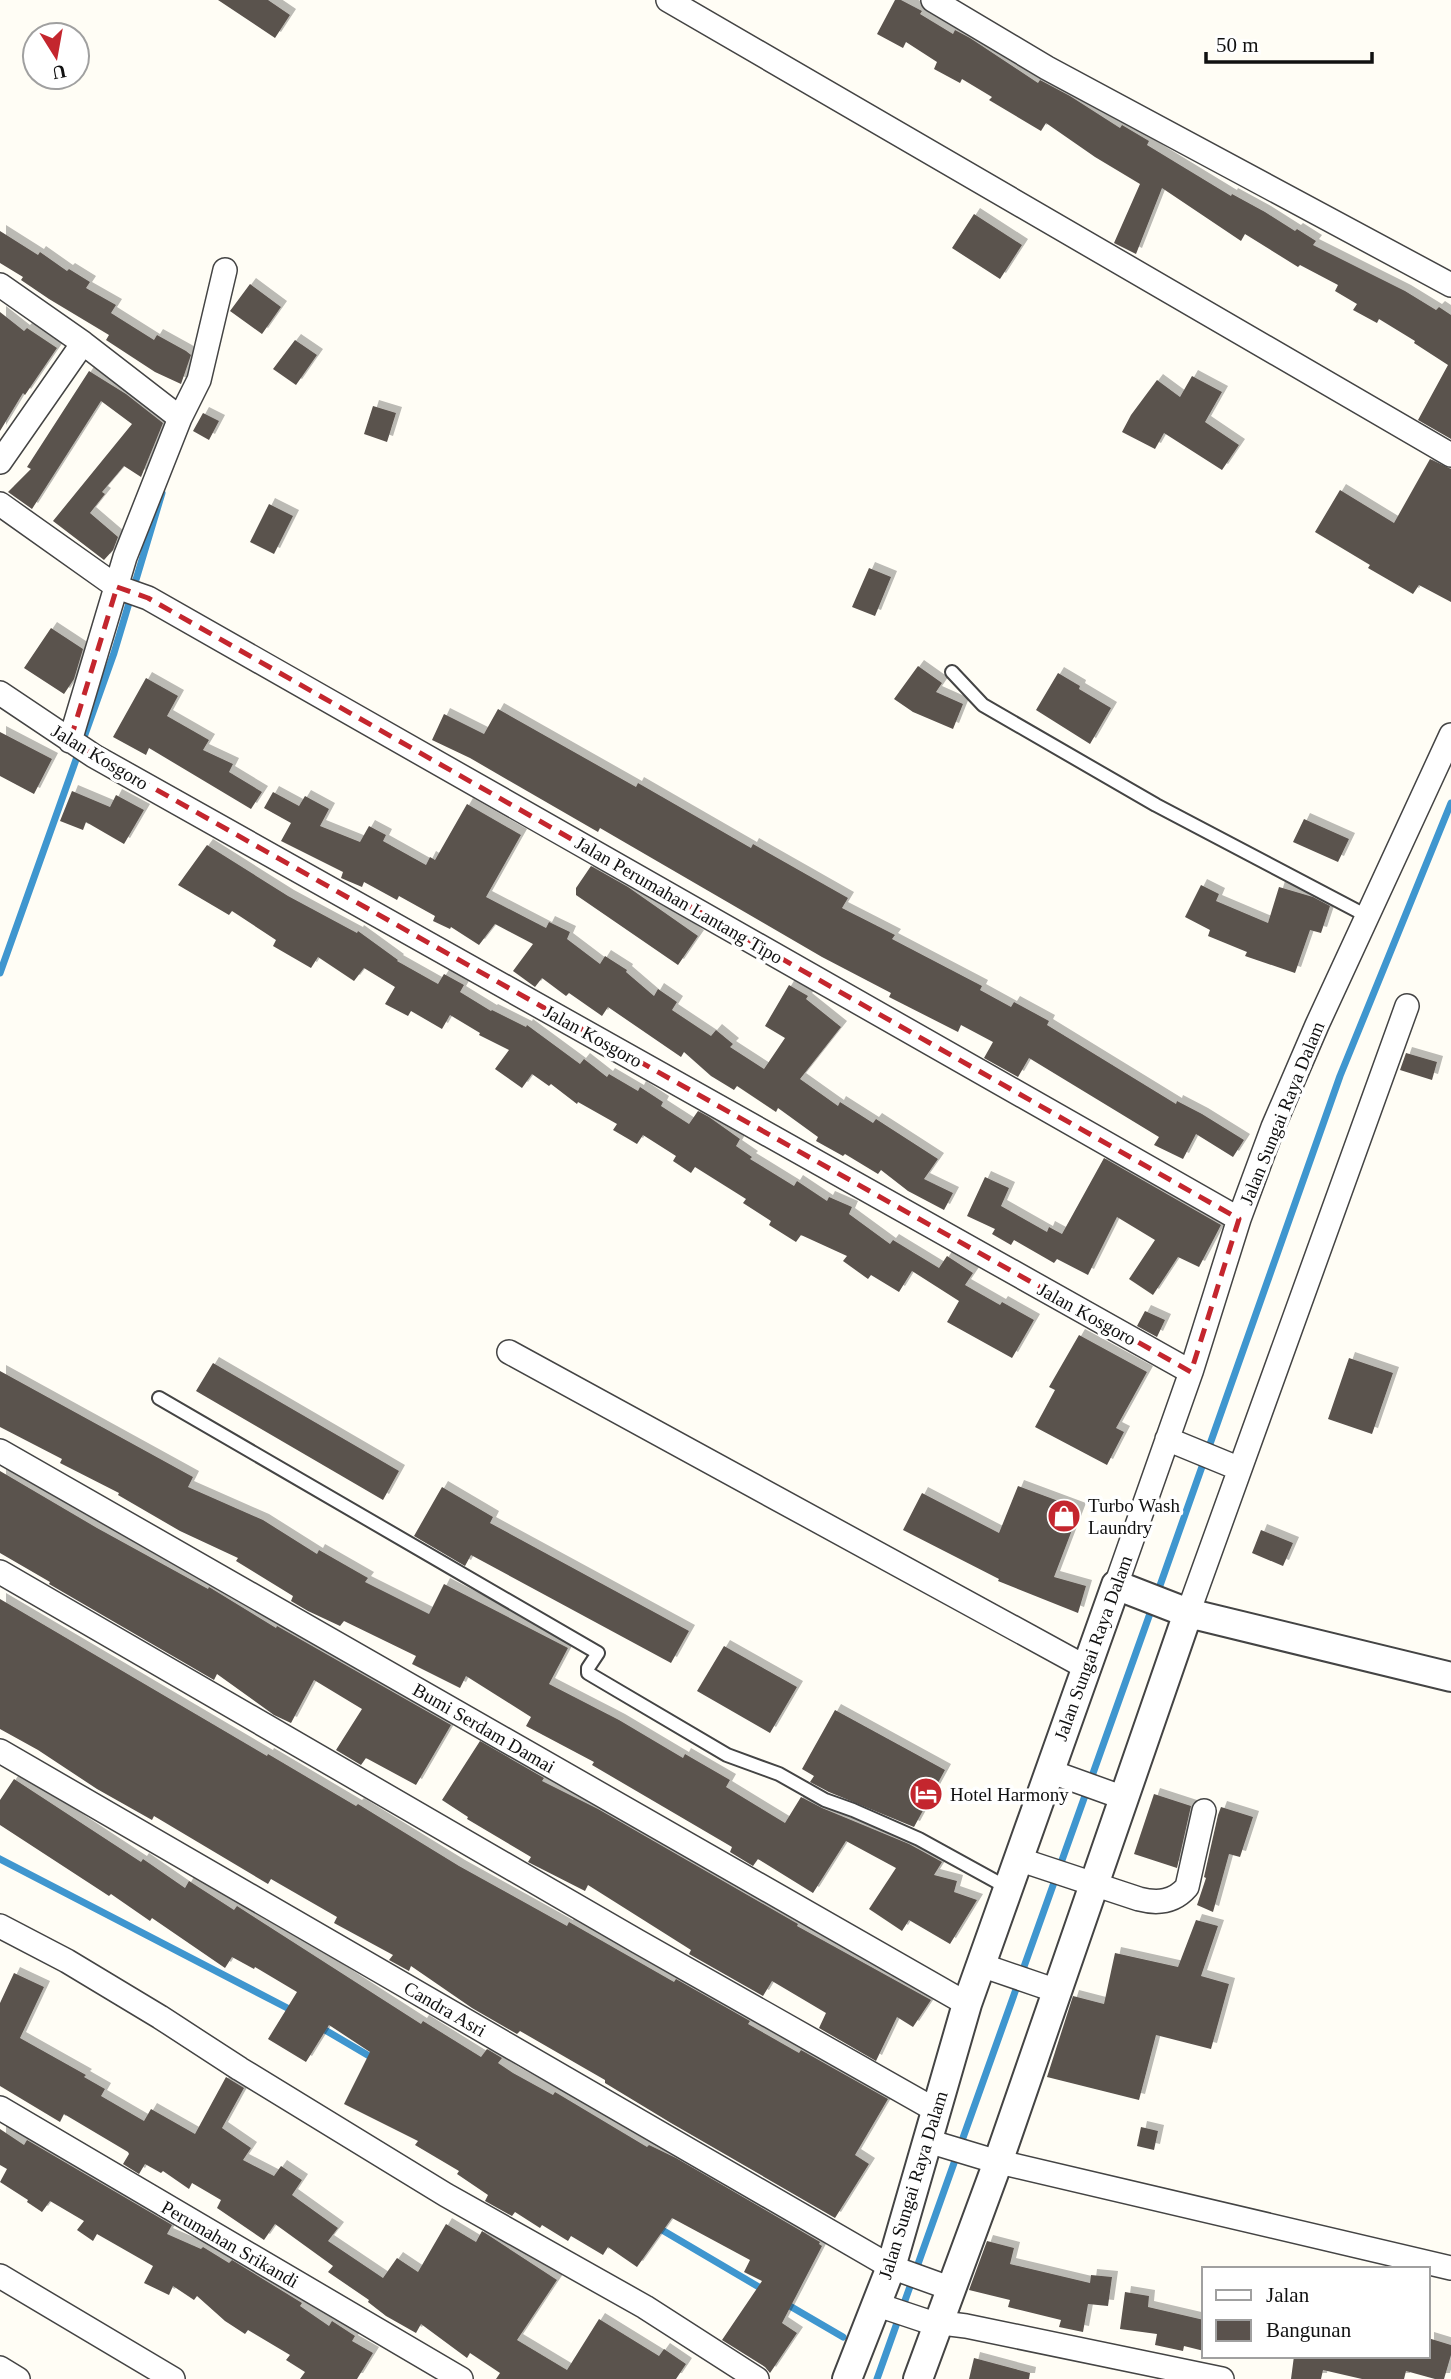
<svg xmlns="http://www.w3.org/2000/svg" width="1451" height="2379" viewBox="0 0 1451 2379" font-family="'Times New Roman',serif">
  <defs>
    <filter id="shadow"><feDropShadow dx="6" dy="-6" stdDeviation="0" flood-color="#0004"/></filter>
  </defs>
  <rect width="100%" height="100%" fill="#fffdf5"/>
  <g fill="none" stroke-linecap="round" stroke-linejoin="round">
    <!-- stream -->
    <path stroke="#3f96cf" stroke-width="7" d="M0,973L114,653L162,493
      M1157,1594L1340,1076L1451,803
      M0,1859L295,2012
      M320,2027L376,2060
      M657,2227L764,2290
      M783,2302L843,2337
      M877,2379L1153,1605"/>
  </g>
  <!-- building -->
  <path fill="#5a524d" filter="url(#shadow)" d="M218,0H268L290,15L275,38Z
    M895,0H901L922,11L920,14L953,34L955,30L970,38L1038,83L1040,80L1070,96L1120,128L1122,125L1149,141L1147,145L1231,196L1232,194L1265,212L1295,231L1297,229L1316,241L1313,245L1405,291L1436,310L1439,307L1451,315V439L1418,420L1448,365L1414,343L1415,341L1379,319L1377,323L1353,310L1357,304L1335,291L1338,285L1300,265L1298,267L1245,234L1241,241L1162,188L1136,254L1114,243L1140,184L1095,157L1046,123L1041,131L989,100L992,97L962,79L960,83L934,69L937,62L906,42L903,48L877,34Z
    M974,214L1022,245L1000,279L952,248Z
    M0,231L38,255L40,252L67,271L69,269L90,282L86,288L116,305L111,313L154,340L157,335L186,351L191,355L181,384L155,372L106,340L109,335L49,299L21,280L23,277L0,263Z
    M250,284L281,307L262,334L230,311Z
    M0,312L24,331L27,328L57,348L25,395L23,393L0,431Z
    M295,340L317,355L296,385L273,369Z
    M89,371L126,394L163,423L141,477L124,466L102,492L105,494L90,513L118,537L113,550L104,560L53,521L132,424L101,401L32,509L8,492L31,469L27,467Z
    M1192,376L1222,392L1205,422L1239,445L1222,470L1164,433L1155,449L1122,432L1131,415L1157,380L1180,397Z
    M373,406L396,413L387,442L364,434Z
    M203,413L219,421L209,440L193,431Z
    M1430,459L1451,469V602L1419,585L1413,594L1368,568L1370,565L1315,532L1340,490L1394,523Z
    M269,504L293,516L274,554L250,542Z
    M869,568L891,577L875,616L852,607Z
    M51,628L83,649L74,679L64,694L24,668Z
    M918,666L942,683L936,692L963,704L953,729L913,712L894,699Z
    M1058,673L1080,686L1079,689L1111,708L1090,744L1036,710Z
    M146,678L178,696L167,716L209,740L203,750L233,764L229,772L262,792L251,809L149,748L146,755L113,737Z
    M498,709L636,787L638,783L751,848L753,844L848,898L842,908L895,935L892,939L982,986L980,990L1011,1007L1014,1002L1049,1021L1047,1025L1176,1104L1177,1101L1202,1114L1244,1140L1233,1157L1196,1134L1183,1159L1154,1145L1159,1137L1029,1058L1018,1077L984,1058L993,1042L961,1025L958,1032L889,997L891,993L822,957L600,828L598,832L470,758L432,740L444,714L484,734Z
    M0,732L52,759L34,794L0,776Z
    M72,791L110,807L116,795L144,810L124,844L86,822L83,830L60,821Z
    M273,792L299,806L305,796L329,809L320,826L360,842L369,826L386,835L383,841L426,865L430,857L435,860L467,804L521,835L486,897L546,928L549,922L570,932L567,939L600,964L605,956L627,970L626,972L654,996L658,989L677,1002L672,1010L711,1036L716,1030L733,1044L730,1047L764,1069L785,1038L765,1026L789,985L808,996L806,999L841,1027L800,1079L838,1106L840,1102L873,1123L876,1119L938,1159L924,1179L953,1193L944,1210L908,1191L881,1170L878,1174L845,1154L843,1156L816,1141L818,1137L778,1108L776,1112L737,1086L734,1090L711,1076L684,1052L681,1057L608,1007L602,1016L569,993L566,996L542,978L535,987L513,971L533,944L495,924L479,945L451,927L450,929L433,921L435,916L399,896L397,900L364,882L362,887L341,878L343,872L281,841L291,823L264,808Z
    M1304,819L1349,839L1338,862L1293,842Z
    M207,845L288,896L357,933L358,931L398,960L397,961L438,984L444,974L464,985L460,992L491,1011L492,1010L526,1027L527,1025L580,1064L584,1059L607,1077L609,1074L638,1091L640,1087L663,1102L661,1106L689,1124L698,1111L709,1117L740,1139L736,1146L752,1157L750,1159L794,1186L797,1181L827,1201L829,1197L852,1207L849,1214L890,1244L893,1240L939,1268L947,1256L973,1273L965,1285L1000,1305L1002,1302L1034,1320L1012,1358L947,1322L959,1301L912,1271L899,1292L871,1275L868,1279L843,1261L847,1256L801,1235L796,1242L769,1225L771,1221L743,1203L746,1199L695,1167L691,1173L673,1161L676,1156L643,1135L637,1144L613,1130L617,1124L578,1102L577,1104L551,1084L549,1086L532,1074L522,1088L495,1069L509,1050L479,1035L480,1033L450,1015L442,1029L411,1011L408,1016L385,1004L395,987L364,968L354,981L318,957L311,968L273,946L276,940L232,911L229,915L178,885Z
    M591,866L628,887L698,936L678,965L576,895V888Z
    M1201,885L1219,894L1216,901L1268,923L1279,887L1313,897L1330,906L1321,933L1310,930L1295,973L1245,956L1247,952L1208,936L1210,930L1185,917Z
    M1406,1053L1437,1062L1432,1080L1400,1070Z
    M1104,1158L1221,1225L1199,1267L1178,1257L1153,1295L1129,1279L1155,1240L1117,1217L1088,1275L1057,1259L1054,1263L1014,1240L1011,1245L992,1234L995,1229L967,1216L985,1177L1009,1188L1001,1206L1047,1232L1049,1227L1062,1234Z
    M1145,1311L1165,1320L1157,1337L1137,1326Z
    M1079,1335L1147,1372L1116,1428L1124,1432L1107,1465L1035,1427L1055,1390L1049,1387Z
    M1349,1358L1393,1373L1372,1434L1328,1419Z
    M213,1363L399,1471L383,1500L196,1391Z
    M0,1371L193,1477L188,1487L263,1520L317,1554L319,1550L368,1578L365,1582L429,1614L444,1584L568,1648L549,1684L619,1720L683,1758L685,1754L730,1780L726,1787L785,1823L801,1797L822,1808L909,1844L942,1862L934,1875L957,1881L954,1892L977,1900L950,1944L909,1920L902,1931L869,1909L896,1868L846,1841L813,1893L758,1859L753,1866L730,1852L732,1847L592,1765L594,1762L526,1726L531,1717L466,1676L460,1688L412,1664L416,1656L344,1621L340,1626L308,1611L291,1601L293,1596L236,1561L238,1558L180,1531L118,1495L119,1493L60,1463L62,1459L0,1427Z
    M0,1471L97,1528L208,1589L209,1587L276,1628L277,1626L451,1725L416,1785L366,1758L361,1765L336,1750L362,1709L314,1680L291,1723L274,1715L217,1674L214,1680L49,1584L50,1582L0,1553Z
    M1018,1486L1080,1509L1054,1577L1086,1586L1078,1613L998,1581L999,1579L903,1530L922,1493L999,1533Z
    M442,1487L493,1517L490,1523L689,1631L671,1663L471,1555L465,1566L414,1536Z
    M1261,1530L1293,1543L1283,1566L1252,1553Z
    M0,1599L267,1756L268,1754L356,1806L358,1804L459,1866L567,1926L569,1922L674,1982L676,1979L750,2021L748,2024L799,2053L801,2050L888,2099L855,2155L869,2164L835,2218L671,2123L605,2083V2080L520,2031L517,2034L472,2008L411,1966L409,1971L389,1960L393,1955L334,1923L337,1917L271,1879L268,1884L154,1816L152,1820L97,1789L38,1750L0,1729Z
    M724,1646L797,1687L770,1733L697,1691Z
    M835,1710L945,1770L914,1827L829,1792L810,1782L814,1776L802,1769Z
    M480,1741L544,1778L542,1781L598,1809L798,1924L797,1926L931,2000L913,2027L897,2017L876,2061L819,2028L826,2013L772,1981L763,1996L689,1954L691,1950L588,1885L585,1891L528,1862L531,1857L467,1819L468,1817L442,1800Z
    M14,1779L141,1862L143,1859L185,1888L189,1881L234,1910L237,1906L421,2024L423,2021L481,2057L487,2049L502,2058L498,2063L513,2073L553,2095L555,2092L647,2147L649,2145L676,2158L820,2242L819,2244L822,2246L782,2323L797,2333L770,2373L765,2367L722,2340L762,2281L744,2272L750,2260L672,2218L637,2267L608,2247L603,2255L571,2236L568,2241L542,2225L540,2228L515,2212L512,2216L485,2201L488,2195L457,2174L459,2171L415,2145L418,2141L344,2104L370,2052L329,2025L306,2062L268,2039L297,1992L255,1967L254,1969L232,1957L225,1968L152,1918L150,1921L111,1894L109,1896L0,1825V1800Z
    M1154,1794L1191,1806L1177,1868L1134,1854Z
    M1221,1807L1253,1817L1240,1857L1229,1854L1213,1912L1197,1905L1206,1878L1204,1877L1218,1815Z
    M1196,1920L1218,1926L1201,1976L1229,1984L1211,2049L1156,2035L1139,2100L1047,2077L1073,1996L1104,2004L1115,1953L1178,1967Z
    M14,1973L44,1987L20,2038L86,2075L84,2077L105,2089L101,2096L144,2121L151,2109L195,2134L226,2077L244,2088L222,2128L251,2148L243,2160L274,2176L281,2166L302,2180L292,2195L338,2228L328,2241L383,2278L397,2258L418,2272L446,2224L476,2242L482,2231L557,2280L517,2340L567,2370L599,2319L659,2356L664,2349L686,2364L676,2379H496L500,2373L470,2353L467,2358L421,2324L416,2333L386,2316L368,2302L369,2300L328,2272L333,2266L275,2224L264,2240L217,2208L221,2200L192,2183L189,2189L163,2171L161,2173L145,2164L139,2174L123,2164L129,2154L128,2152L64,2114L60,2122L0,2086V2003Z
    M1141,2127L1158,2131L1154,2150L1137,2146Z
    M0,2129L24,2145L27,2140L172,2225L167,2234L201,2249L203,2247L229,2263L232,2260L302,2303L300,2306L329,2326L332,2321L355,2336L352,2341L373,2353L357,2379H300L305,2372L286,2360L290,2355L248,2330L245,2334L225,2321L197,2296L194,2300L173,2286L169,2295L144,2283L153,2266L97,2234L93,2241L77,2230L84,2221L50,2201L42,2212L27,2202L28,2200L0,2182L7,2169L0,2165Z
    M987,2241L1014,2248L1010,2264L1090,2283L1091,2275L1112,2277L1108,2306L1088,2304L1083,2332L1059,2327L1061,2320L1008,2307L1010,2300L969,2290Z
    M1125,2292L1149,2296L1148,2307L1204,2320V2351L1184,2346L1183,2351L1155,2345L1157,2334L1120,2329Z
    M1428,2338L1451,2345V2355L1444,2379H1435L1406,2371L1404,2379H1362L1323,2370L1321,2379H1291L1294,2356H1428Z
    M974,2358L1030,2373L1029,2379H969Z"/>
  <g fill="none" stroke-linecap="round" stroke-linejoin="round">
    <defs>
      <path id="service" d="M952,672L983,705L1156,805L1367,916
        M159,1398L598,1653L588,1668V1673L593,1676L727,1755L779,1774L825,1800L853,1810L919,1839L1008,1888"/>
      <path id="minor" d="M668,0L1451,455
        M933,0L1047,68L1451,285
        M0,285L83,343L180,418L125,557L70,741
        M180,418L199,380L225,270
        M0,462L83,343
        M0,504L117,587L148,598L1239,1219
        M0,693L94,756L1191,1372
        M509,1352L1087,1668
        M1167,1439L1240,1469
        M0,1451L967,2004
        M0,1572L637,1941L937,2111
        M1116,1585L1191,1372L1239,1219L1273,1127L1317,1025L1451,735
        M1188,1613L1407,1006
        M0,1751L891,2267L952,2289
        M1049,1771L1124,1798
        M1018,1859L1139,1899C1158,1904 1174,1902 1187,1887L1204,1811
        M0,1926L67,1961L160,2017L240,2069L446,2195L645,2307L757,2379
        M981,1965L1057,1991
        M0,2108L461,2379
        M928,2141L991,2160L1451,2268
        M0,2276L173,2379
        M875,2304L926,2321L966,2326L1222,2379
        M0,2368L18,2379"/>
      <path id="tertiary" d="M847,2379L891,2267L967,2004L1116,1585L1188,1613L1451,1677
        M918,2379L998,2162L1188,1613"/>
    </defs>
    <!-- service casing -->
    <use href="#service" stroke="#444" stroke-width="16"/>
    <!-- minor casing -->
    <use href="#minor" stroke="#444" stroke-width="26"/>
    <!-- tertiary casing -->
    <use href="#tertiary" stroke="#444" stroke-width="32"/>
    <!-- service -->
    <use href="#service" stroke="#fff" stroke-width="12"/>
    <!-- minor -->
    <use href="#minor" stroke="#fff" stroke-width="23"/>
    <!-- tertiary -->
    <use href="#tertiary" stroke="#fff" stroke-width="28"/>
  </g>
  <!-- marked area -->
  <path fill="none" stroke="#c4262e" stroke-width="5" stroke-dasharray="14 9" stroke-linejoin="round" d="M117,587L148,598L1239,1219L1191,1372L70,741Z"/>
  <!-- icons -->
  <defs>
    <symbol id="shop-disc" viewBox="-11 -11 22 22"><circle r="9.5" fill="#c4262e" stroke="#fff"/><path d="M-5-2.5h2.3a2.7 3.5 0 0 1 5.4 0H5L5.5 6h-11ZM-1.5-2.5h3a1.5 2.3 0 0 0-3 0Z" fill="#fff"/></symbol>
    <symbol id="hotel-disc" viewBox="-11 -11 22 22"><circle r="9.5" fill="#c4262e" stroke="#fff"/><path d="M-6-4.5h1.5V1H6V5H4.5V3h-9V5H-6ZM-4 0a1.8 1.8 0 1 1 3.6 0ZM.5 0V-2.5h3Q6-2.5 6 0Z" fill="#fff"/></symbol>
  </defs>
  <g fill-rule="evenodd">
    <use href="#shop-disc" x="1045" y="1497" width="38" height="38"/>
    <use href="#hotel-disc" x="907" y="1775" width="38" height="38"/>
  </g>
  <g text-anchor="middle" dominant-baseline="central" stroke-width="7" stroke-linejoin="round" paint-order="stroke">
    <!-- street labels -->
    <g font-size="19" fill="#111" stroke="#fff">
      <text transform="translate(100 757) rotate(31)">Jalan Kosgoro</text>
      <text transform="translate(679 900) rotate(30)">Jalan Perumahan Lantang Tipo</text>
      <text transform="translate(593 1036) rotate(29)">Jalan Kosgoro</text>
      <text transform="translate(1282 1113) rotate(-68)">Jalan Sungai Raya Dalam</text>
      <text transform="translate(1087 1314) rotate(29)">Jalan Kosgoro</text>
      <text transform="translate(1093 1648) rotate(-70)">Jalan Sungai Raya Dalam</text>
      <text transform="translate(484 1728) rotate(30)">Bumi Serdam Damai</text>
      <text transform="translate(445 2009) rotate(30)">Candra Asri</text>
      <text transform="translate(913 2185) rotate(-73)">Jalan Sungai Raya Dalam</text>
      <text transform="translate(230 2244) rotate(30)">Perumahan Srikandi</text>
    </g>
    <!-- poi labels -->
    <g font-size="19" fill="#111" stroke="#fff" text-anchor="start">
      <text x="1088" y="1505">Turbo Wash<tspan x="1088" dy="22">Laundry</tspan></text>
      <text x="950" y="1794">Hotel Harmony</text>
    </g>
  </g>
  <!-- legend -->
  <rect x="1202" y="2267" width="228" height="91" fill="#ffffff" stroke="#a0a0a0" stroke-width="2"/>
  <rect x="1216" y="2290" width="35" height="10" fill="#ffffff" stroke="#a0a0a0" stroke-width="2"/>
  <text x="1266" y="2302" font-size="21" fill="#111111">Jalan</text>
  <rect x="1216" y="2320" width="35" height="21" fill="#5a524d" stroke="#a0a0a0" stroke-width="2"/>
  <text x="1266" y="2337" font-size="21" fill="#111111">Bangunan</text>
  <!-- north arrow -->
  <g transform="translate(56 56) rotate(169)"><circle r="33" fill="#ffffff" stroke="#a0a0a0" stroke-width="2"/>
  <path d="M0-5L12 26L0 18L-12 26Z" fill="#c4262e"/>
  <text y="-10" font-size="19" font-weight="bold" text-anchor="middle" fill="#111111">U</text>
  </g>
  <!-- scale -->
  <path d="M1206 52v10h166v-10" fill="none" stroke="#111111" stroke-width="3.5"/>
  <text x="1216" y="52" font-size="21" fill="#111111" stroke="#ffffff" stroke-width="5" paint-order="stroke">50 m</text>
</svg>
